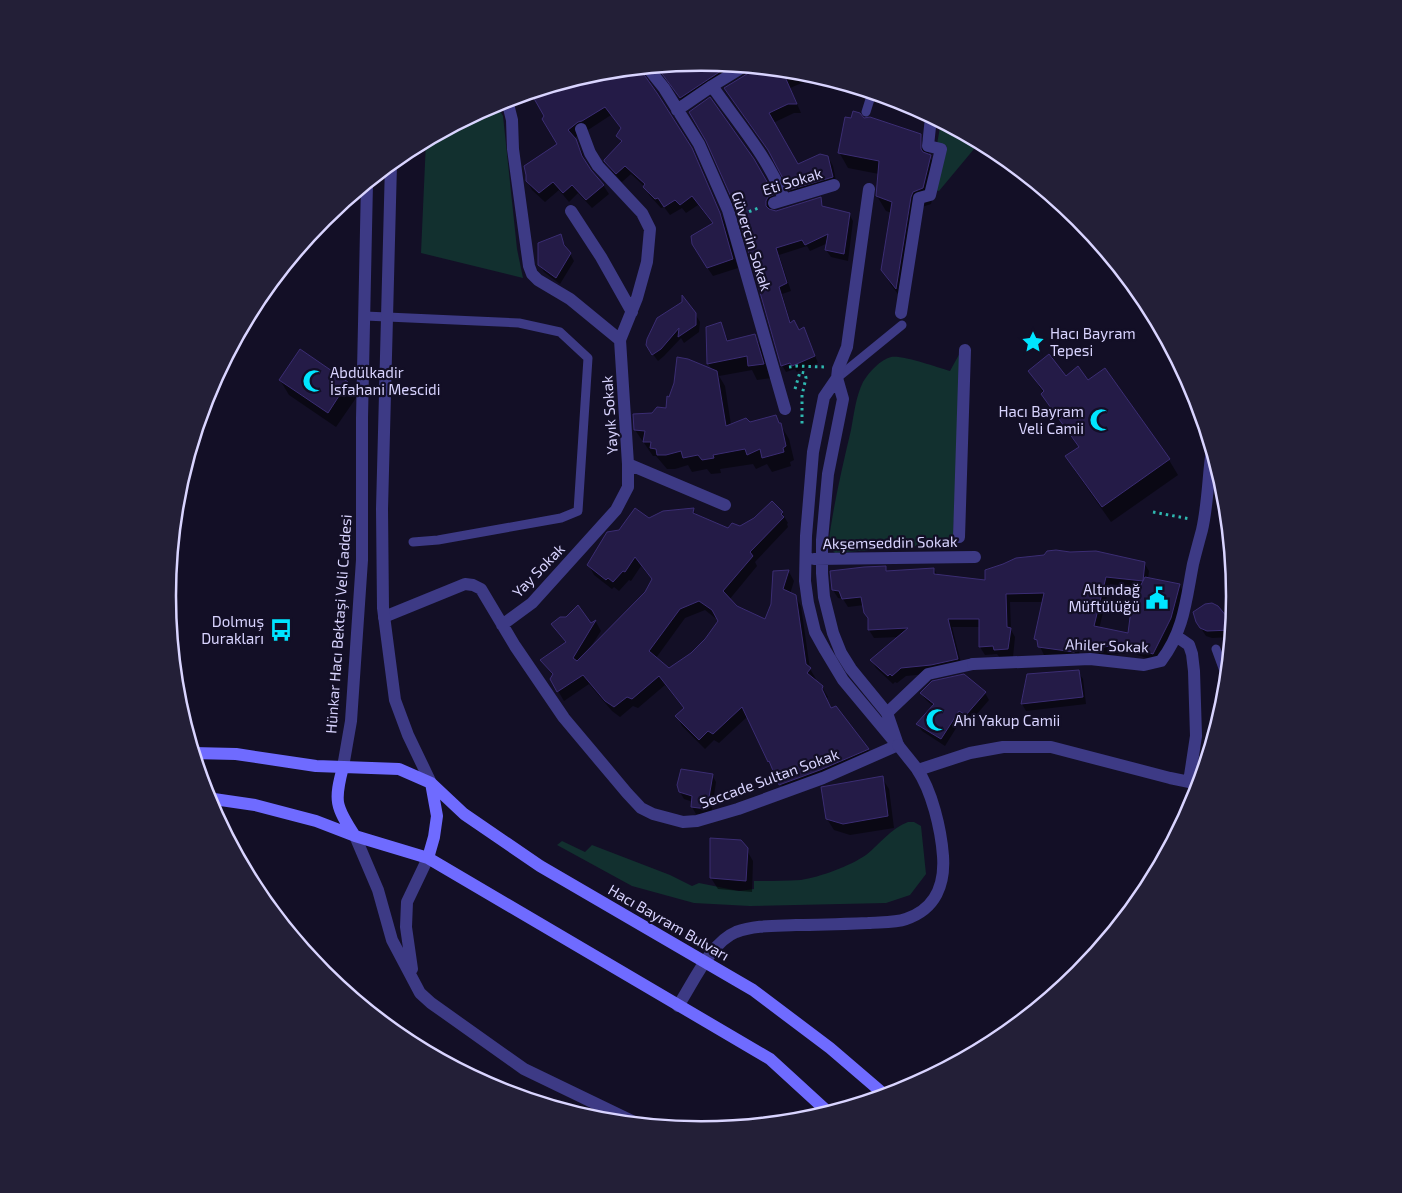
<svg xmlns="http://www.w3.org/2000/svg" width="1402" height="1193" viewBox="0 0 1402 1193" font-family="'Exo 2',sans-serif">
  <rect width="100%" height="100%" fill="#130f26"/>
  <!-- green -->
  <path fill="#12302f" d="M496,104L503,116L517,249L523,278L421,253L426,141Z
    M941,122L979,143L939,191L935,190L947,146L937,144Z
    M961,351L953,543L835,553L828,546C833,507 842,468 851,430C854,414 856,396 863,382C869,372 880,360 891,357C903,355 936,367 950,371Z
    M908,822H914L921,826L926,874L910,895L886,903L750,906L694,903L632,886L557,845L562,841L585,852L592,845L670,875L692,886L699,883L739,891L754,889V881C769,881 785,881 801,880C820,877 850,866 866,855C880,844 891,828 908,822Z"/>
  <!-- shadow -->
  <path fill="#0007" fill-rule="evenodd" d="M701,63L805,73L830,80L821,86L816,77L790,88L801,113H794L773,123L797,165L828,157L833,166L837,186L795,199L773,157L725,89L751,72L752,69H744L686,107L661,72L653,69L648,71L645,75L646,80L696,158L725,223L738,268L713,276L698,254L713,224L698,205L686,213L682,208L670,215L664,207L661,208L650,196L644,186L631,174L622,182L611,170L605,160L622,143L618,136L622,129L611,115L588,130H583L574,139L581,150L587,165L603,185L609,194L592,208L578,193L569,202L559,190L545,202L532,190L527,181L558,145L546,116L543,89L597,73Z
    M863,119L920,135L929,151V156L939,171L931,204L922,207L905,303L891,285L882,269L892,213L886,211L877,196L879,174L848,168L839,152Z
    M753,159L776,202L772,204L770,211L776,212L820,199L824,208L849,214L853,221L848,261L831,257L826,250L828,243L810,251L807,246L779,255L791,291L782,294L791,323L807,336L818,363L797,372L795,369L786,372L782,365Z
    M560,236L574,261L560,284L544,272L539,264Z
    M683,303L695,314L700,322L699,332L684,343L681,338L664,356L658,361L652,353Z
    M720,323L729,342L754,335L762,349L771,378L757,380L752,370L719,376L725,386L731,425L780,424L789,439L794,460L790,462L791,466L772,472L767,464L756,469L753,464L720,469L721,473L711,474L707,469L692,472L688,465L675,469H667L656,456H653L635,430L653,414L668,409L712,370L708,363Z
    M300,351L347,383L356,398L336,427L289,395L280,380Z
    M1105,369L1169,460L1178,475L1111,522L1075,471L1067,456L1079,448L1052,410L1043,395L1044,394L1030,372L1087,382Z
    M772,503L782,513L788,523L787,524L788,527L755,562L757,566L729,600L736,607L766,620L772,605L774,572H789L794,581L790,594L795,596L801,606L810,669L816,679L814,681L822,687L828,697L827,699L832,709L836,707L868,749L874,759L786,795L748,716L719,743L714,740L705,749L682,726L677,716L685,709L665,685L638,708L633,706L620,717L612,711L589,684L564,701L551,679L553,676L542,660L566,643L553,625H591L596,622L601,631L590,648L646,593L653,581L641,566L631,581L629,580L619,591L614,587L612,589L594,575L589,565L620,531L649,519L693,509L697,516L729,529L741,527L755,519ZM705,610L719,621L706,640L692,654L669,670L656,658L685,618Z
    M1144,563L1149,571L1148,579L1180,585L1184,594L1175,627L1158,662L1132,653L1107,655L1079,650L1080,660L1044,655L1036,638L1043,602H1010L1011,630L1015,637L1013,657L1000,658L997,654L985,655L980,647V627H952L962,667L936,673L906,676L897,683L895,682L893,684L876,668L871,660L899,637L874,638L869,630L870,619L864,605L848,607L843,599L838,598L833,590L885,568L887,572L934,569L938,576L986,581ZM1110,584L1141,588L1129,634L1099,629Z
    M1232,620L1231,637L1212,638L1206,636L1197,622L1231,623Z
    M1078,672L1083,679L1086,704L1026,711L1022,704L1028,675Z
    M921,693H985L989,700L970,722L963,717L945,746L922,731L918,724L933,706L926,700Z
    M712,775L716,782L711,816L696,814L692,807L693,802L684,799L680,792Z
    M882,778L889,789L894,828L850,835L834,830L827,819Z
    M746,849L753,861L752,892L718,889L711,878Z"/>
  <!-- building -->
  <path fill="#241b47" stroke="#3b2d73" fill-rule="evenodd" d="M701,62L730,65L680,98L657,67Z
    M751,67L782,70L797,104H788L769,113L798,164L820,154L828,156L833,177L789,190L768,150L724,88L747,74Z
    M640,69L657,93L692,148L720,213L733,259L707,268L692,244L691,236L713,223L692,196L680,205L675,200L664,207L658,198L655,199L643,187L645,184L625,166L616,174L604,161V160L622,141L616,136L621,128L605,107L582,121L578,122L568,130L576,139L582,156L591,170L604,185L586,200L572,185L563,193L553,182L539,193L526,181V175L524,166L557,144L542,119L544,116L532,95L544,89L597,73Z
    M710,97L754,159L770,187L773,195L768,197L766,201V206L769,209L776,211L821,197L822,206L850,213L844,254L825,250L828,234L805,245L802,240L776,248L787,283L779,287L790,323L794,320L799,330L804,327L815,356L792,366L790,363L781,366L736,208L706,141L689,112Z
    M853,111L860,113L864,118L870,117L921,134V149L923,152L931,155L923,188L913,192L911,197L896,289L881,270L892,202L876,196L879,161L838,153L845,117L851,118Z
    M561,234L564,245L571,253L556,278L538,265V243Z
    M682,295L696,313V325L678,337L679,328L661,349L652,355L646,345L647,339L657,318L682,302Z
    M721,322L727,341L755,334L764,364L748,366L747,356L707,364L706,327Z
    M300,349L348,382L328,413L279,380Z
    M1049,354L1066,376L1078,366L1088,380L1105,368L1170,459L1102,507L1065,456L1079,447L1041,394L1044,391L1028,371Z
    M677,357L688,359L717,371L726,426L746,418L750,422L776,415L779,423H781L786,446L783,448L784,452L762,458L760,449L747,455L745,449L713,455L714,458L702,460L698,455L683,458L681,451L666,455H657L656,449L650,448L651,442H643L645,431L634,430L633,414L652,413L657,407L666,408L667,396L669,397L674,383Z
    M772,501L783,512L781,514L784,517L750,552L753,556L723,591L737,606L765,619L771,604L773,571L789,570L783,589L796,595L806,664L811,668L807,673L823,686L822,689L831,708L836,706L869,749L820,770L779,785L769,761L768,762L742,707L713,734L708,731L699,740L675,716L684,708L659,676L632,699L627,697L614,707L605,701L583,675L557,692L550,679L553,674L540,660L566,642L551,624L560,617H566L578,605L591,623L596,620L573,658L577,661L645,592L652,579L635,557L625,572L623,571L613,582L608,578L606,580L587,565L607,532L619,530L635,508L649,518L663,511L694,508L693,513L728,528L732,523L740,526L754,518ZM699,601L712,610L718,621L705,639L691,653L669,668L649,651L680,609Z
    M1056,550L1070,552L1096,551L1145,562L1143,581L1106,577L1094,626L1128,633L1132,602L1145,577L1180,584L1171,618L1153,654L1126,645L1101,647L1075,643L1076,651L1074,652L1038,647L1037,640L1034,639L1044,593L1006,594L1007,627L1011,628L1008,649L994,650L993,646L979,647V619H948L958,659L931,665L901,668L892,676L890,674L888,676L870,660L908,628L868,630V618L864,613L861,597L842,599L839,591L832,590L830,571L864,567L886,566V571L934,568V574L985,580V570L1003,564L1016,558L1044,555L1047,551Z
    M1212,603L1218,606L1232,623V630L1207,631L1200,628L1196,622L1193,612L1205,604Z
    M1079,670L1083,697L1021,704L1027,674Z
    M964,674L986,692L966,715L959,711L941,739L916,724L934,704L920,693L932,681Z
    M681,769L713,774L707,809L691,807L692,796L679,792L677,785Z
    M883,776L888,816L843,824L826,819L821,787Z
    M710,838L741,840L748,848L746,881L710,878Z"/>
  <g fill="none" stroke-linecap="round" stroke-linejoin="round">
    <!-- path -->
    <path stroke="#2fb8b0" stroke-width="3" stroke-dasharray="2.5 4" stroke-linecap="butt" d="M743,214L761,207
      M789,367L797,366L825,367
      M795,389L800,372L805,373L806,378L802,395V426
      M1153,512L1190,519"/>
    <!-- service -->
    <path stroke="#3d3a85" stroke-width="9" d="M866,112L871,96L874,94
      M365,316L519,323L560,332L588,358L578,511L561,518L438,540L413,542
      M837,378L902,325
      M1216,649L1227,679"/>
    <!-- pedestrian -->
    <path stroke="#3d3a85" stroke-width="12" d="M901,313L919,198L930,195L941,149L928,146L931,117
      M959,537L965,350
      M887,713L928,674L973,664"/>
    <!-- minor -->
    <path stroke="#3d3a85" stroke-width="12" d="M648,68L664,88L699,144L728,210L785,409
      M712,86C737,122 768,157 784,199
      M507,100L512,120L513,149L529,266L532,274L538,280L570,299L620,340
      M677,110L712,86L743,67
      M869,189L847,347L838,369L837,378L843,399L828,474L822,540V573L824,597L833,633L841,653L851,669L887,713L898,745
      M774,203L834,185
      M571,211L601,257L632,312
      M837,378L824,397L813,452L806,536L805,581L808,603L815,632L825,650L843,680L893,740
      M628,464L725,505
      M814,559L975,557
      M384,617L465,584L473,585L481,589L515,646L564,718L627,793L641,808L653,814L683,822L697,821L738,809L823,778L898,745
      M502,625L532,603L616,510L628,487V464L620,340L637,298L647,262L650,229L642,213L598,166L590,153L581,129
      M1176,636L1189,645L1192,654L1194,671L1196,736L1189,782
      M973,664L1090,659L1144,665L1161,661C1184,631 1186,600 1193,564C1196,552 1199,541 1202,530C1208,504 1208,476 1212,449
      M918,770L970,753L1003,747H1051L1170,778L1199,784"/>
    <!-- tertiary -->
    <path stroke="#3d3a85" stroke-width="12" d="M391,164L382,509L383,608L395,700L408,735L431,783
      M343,767L351,721L362,560V418L367,183
      M355,836L378,890L392,940L420,993L431,1003L524,1069L638,1124
      M412,969L406,927L407,902L428,858
      M678,1006C693,983 711,942 736,932C755,925 777,926 796,925C820,925 844,924 868,923C880,922 895,923 906,919C936,909 945,884 943,856C941,829 932,791 917,769C911,761 904,753 898,745"/>
    <!-- secondary -->
    <path stroke="#6f6bff" stroke-width="12" d="M193,753L236,754L316,766L399,769L431,783L464,814L540,866L753,990L830,1048L886,1096
      M343,767C334,801 335,806 355,836
      M207,798L255,805L316,821L355,836L428,858L770,1059L829,1113
      M428,858L434,837L437,816L431,783"/>
  </g>
  <!-- icons -->
  <defs>
    <symbol id="sight-bare" viewBox="-9 -9 18 18"><path d="M0-6L1.8-2.2L6-1.7L2.9 1.2L3.7 5.4L0 3.3L-3.7 5.4L-2.9 1.2L-6-1.7L-1.8-2.2Z" fill="#00e5ff" stroke="#130f26" stroke-width="2.5" paint-order="stroke"/></symbol>
    <symbol id="mosque-bare" viewBox="-9 -9 18 18"><path d="M3.5-4.9A6 6 0 1 0 3.5 4.9A5 5 0 1 1 3.5-4.9Z" fill="#00e5ff" stroke="#130f26" stroke-width="2.5" paint-order="stroke"/></symbol>
    <symbol id="civic-bare" viewBox="-9 -9 18 18"><path d="M-.6-6.5H3V-4.5H.6V-3L4-1V1h2V6H-6V1h2V-1L-.6-3ZM-1.2 2.5V6h2.4V2.5Z" fill="#00e5ff" stroke="#130f26" stroke-width="2.5" paint-order="stroke"/></symbol>
    <symbol id="bus-bare" viewBox="-9 -9 18 18"><path d="M-5-6H5V4H4V6H2V4H-2V6H-4V4H-5ZM-3.5-4V0h7V-4ZM-3.5 1.2v1.5H-2V1.2ZM2 1.2v1.5H3.5V1.2Z" fill="#00e5ff" stroke="#130f26" stroke-width="2.5" paint-order="stroke"/></symbol>
  </defs>
  <g fill-rule="evenodd">
    <use href="#sight-bare" x="1017" y="326" width="32" height="32"/>
    <use href="#mosque-bare" x="298" y="365" width="32" height="32"/>
    <use href="#mosque-bare" x="1085" y="404" width="32" height="32"/>
    <use href="#civic-bare" x="1141" y="582" width="32" height="32"/>
    <use href="#bus-bare" x="265" y="614" width="32" height="32"/>
    <use href="#mosque-bare" x="921" y="704" width="32" height="32"/>
  </g>
  <g text-anchor="middle" dominant-baseline="central" stroke-width="4.5" stroke-linejoin="round" paint-order="stroke">
    <!-- street labels -->
    <g font-size="15" fill="#d9d4ff" stroke="#130f26">
      <text transform="translate(792 181) rotate(-17)">Eti Sokak</text>
      <text transform="translate(752 241) rotate(73)">Güvercin Sokak</text>
      <text transform="translate(609 415) rotate(-94)">Yayık Sokak</text>
      <text transform="translate(890 542) rotate(-1)">Akşemseddin Sokak</text>
      <text transform="translate(538 570) rotate(-46)">Yay Sokak</text>
      <text transform="translate(338 624) rotate(-86)">Hünkar Hacı Bektaşi Veli Caddesi</text>
      <text transform="translate(1107 645) rotate(2)">Ahiler Sokak</text>
      <text transform="translate(769 778) rotate(-20)">Seccade Sultan Sokak</text>
      <text transform="translate(669 922) rotate(30)">Hacı Bayram Bulvarı</text>
    </g>
    <!-- poi labels -->
    <g font-size="15" fill="#d9d4ff" stroke="#130f26" text-anchor="start">
      <text x="1050" y="333">Hacı Bayram<tspan x="1050" dy="17">Tepesi</tspan></text>
      <text x="330" y="372">Abdülkadir<tspan x="330" dy="17">İsfahani Mescidi</tspan></text>
      <text x="1084" y="411" text-anchor="end">Hacı Bayram<tspan x="1084" dy="17">Veli Camii</tspan></text>
      <text x="1140" y="589" text-anchor="end">Altındağ<tspan x="1140" dy="17">Müftülüğü</tspan></text>
      <text x="264" y="621" text-anchor="end">Dolmuş<tspan x="264" dy="17">Durakları</tspan></text>
      <text x="954" y="720">Ahi Yakup Camii</text>
    </g>
  </g>
  <!-- crop -->
  <path d="M0 0H1402V1193H0ZM176 596a525 525 0 1 1 1050 0a525 525 0 1 1-1050 0Z" fill="#231f37" fill-rule="evenodd"/>
  <path fill="none" stroke="#d9d4ff" stroke-width="2.5" d="M176 596a525 525 0 1 1 1050 0a525 525 0 1 1-1050 0Z"/>
</svg>
